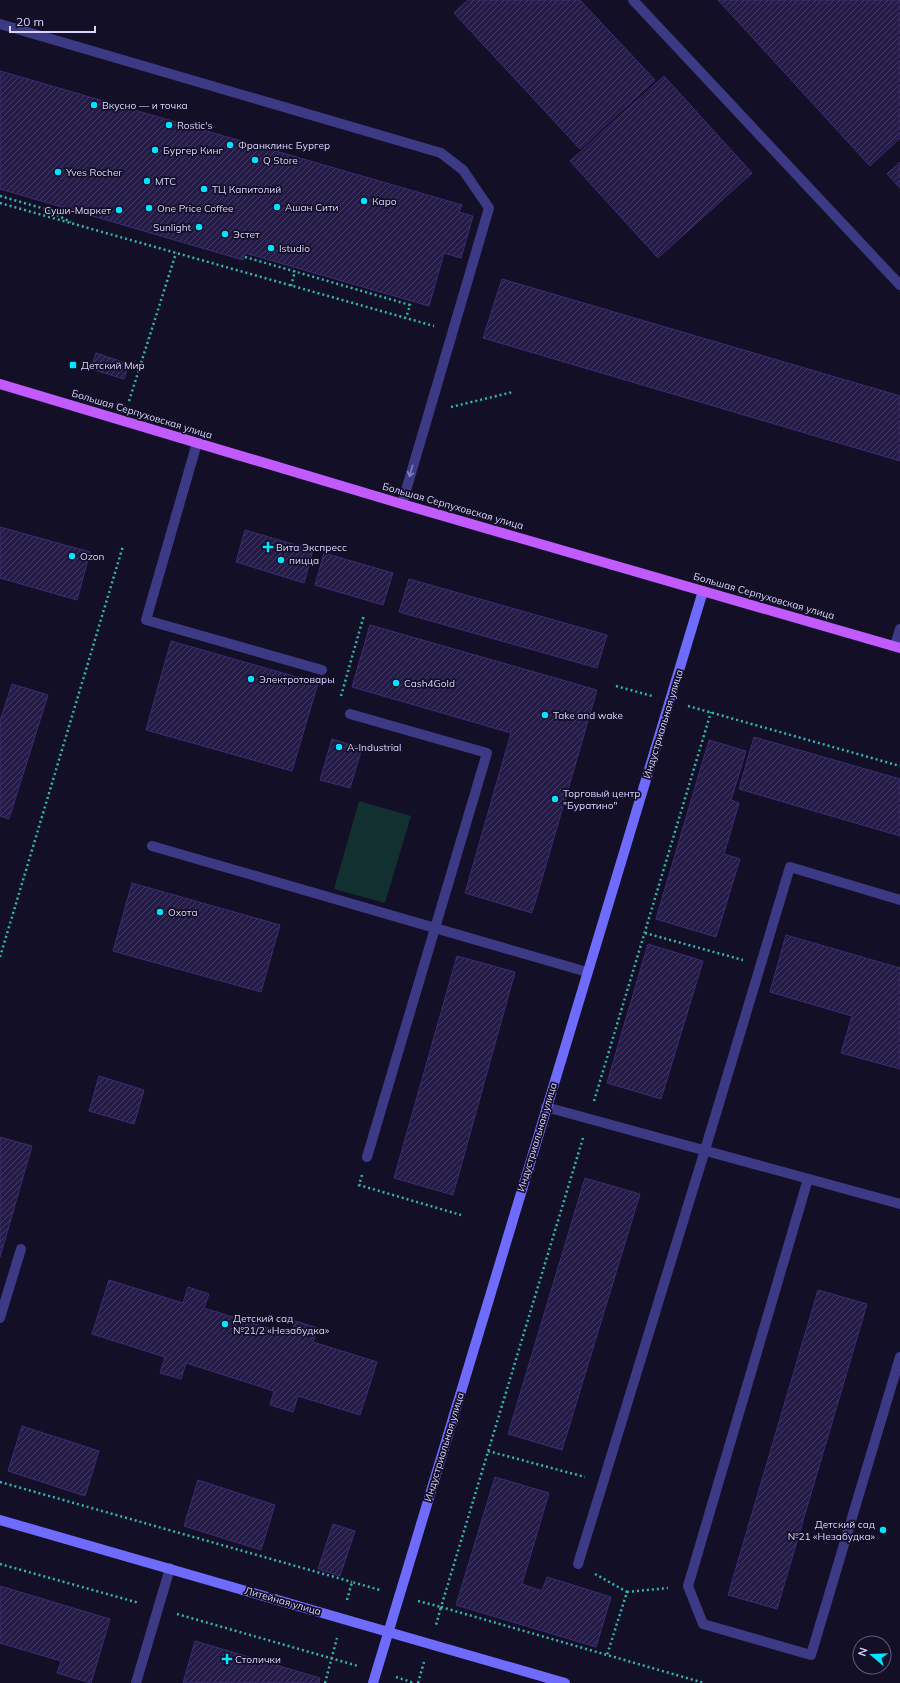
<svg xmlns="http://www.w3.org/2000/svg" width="900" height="1683" viewBox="0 0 900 1683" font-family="Mulish,sans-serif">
  <defs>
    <pattern id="building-hatch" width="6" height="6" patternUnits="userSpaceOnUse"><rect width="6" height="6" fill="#241b47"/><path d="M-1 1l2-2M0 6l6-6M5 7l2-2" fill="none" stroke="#433b63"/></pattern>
  </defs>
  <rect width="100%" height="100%" fill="#130f26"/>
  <!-- park -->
  <path fill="#12302f" d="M359,801L411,816L385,903L334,889Z"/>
  <!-- building -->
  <path fill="url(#building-hatch)" stroke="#3b2d73" d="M468,0H580L655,80L580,149L454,13Z
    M718,0H900V138L870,166Z
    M0,71L462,205L459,212L473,216L461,258L444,253L429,306L245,253L243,260L0,189Z
    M664,76L752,173L658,258L570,161Z
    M900,162V188L887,174Z
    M502,279L900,396V461L483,338Z
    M96,353L129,364L124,379L91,369Z
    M0,527L90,552L77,600L0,578Z
    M245,530L313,550L304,583L236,562Z
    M324,553L393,573L383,605L315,585Z
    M409,579L607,635L597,668L399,612Z
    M370,625L597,690L532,913L465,893L511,733L352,687Z
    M171,641L318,683L292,771L146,730Z
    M12,684L48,695L9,819L0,816V721Z
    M754,737L900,779V836L739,789Z
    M332,739L362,748L350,788L320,780Z
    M709,740L746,751L731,800L739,803L724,854L740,859L716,937L656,919Z
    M132,883L280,925L261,992L113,951Z
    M786,935L900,968V1069L841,1053L852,1016L770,992Z
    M648,944L703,961L661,1099L607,1083Z
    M457,956L515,972L453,1195L394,1178Z
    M99,1076L144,1090L134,1124L89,1111Z
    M0,1137L32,1146L0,1257Z
    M585,1178L640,1194L562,1450L508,1434Z
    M109,1280L183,1303L188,1287L209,1294L204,1308L291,1335L295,1321L318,1328L313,1342L377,1362L360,1415L298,1396L293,1412L270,1405L274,1391L186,1363L181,1379L160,1373L165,1357L92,1334Z
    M818,1290L867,1304L777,1609L728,1595Z
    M22,1426L99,1451L85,1496L8,1471Z
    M495,1477L549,1493L522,1584L542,1591L547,1577L611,1597L596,1647L456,1605Z
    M198,1480L275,1505L261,1550L184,1526Z
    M333,1524L355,1531L340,1576L318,1569Z
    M0,1586L110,1619L91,1683L57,1673L61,1661L0,1643Z
    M195,1641L320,1678L319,1683H183Z"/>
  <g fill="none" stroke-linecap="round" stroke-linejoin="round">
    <!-- path -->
    <path stroke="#2fb8b0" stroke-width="2.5" stroke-dasharray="2 3" stroke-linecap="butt" d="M0,196L45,209L71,222
      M0,203L434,326
      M245,257L410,305L406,318
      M291,286L295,271
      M129,401L176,253
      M451,407L513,392
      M616,686L652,696
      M341,696L364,615
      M688,706L900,766
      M645,933L743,960
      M0,957L123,546
      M594,1101L711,712
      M583,1138L441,1607L704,1683
      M362,1175L359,1185L461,1215
      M488,1451L585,1477
      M0,1482L352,1582
      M0,1564L139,1603
      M595,1574L627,1592L607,1655
      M627,1592L668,1588
      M347,1600L352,1582L380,1590
      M418,1601L441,1607L436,1625
      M177,1614L358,1666
      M396,1677L414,1683
      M325,1683L337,1638
      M418,1683L424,1662"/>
    <!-- lane -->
    <path stroke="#3d3a85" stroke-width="10" d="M633,0L900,285
      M0,24L441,153L463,170L489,208L402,504
      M197,443L146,620L322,670
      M895,646L900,629
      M350,714L487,753L367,1157
      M152,846L587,972
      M546,1107L900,1204
      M808,1179L688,1586L703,1624L811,1655L900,1357
      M0,1318L21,1249
      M578,1564L705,1150L790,867L900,900
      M136,1683L170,1568"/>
    <!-- secondary -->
    <path stroke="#6f6bff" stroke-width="10" d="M0,1520L565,1683
      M373,1683L703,591"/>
    <!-- primary -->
    <path stroke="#c25bff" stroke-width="10" d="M0,384L402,504L900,648"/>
  </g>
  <!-- one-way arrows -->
  <defs><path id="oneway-shaft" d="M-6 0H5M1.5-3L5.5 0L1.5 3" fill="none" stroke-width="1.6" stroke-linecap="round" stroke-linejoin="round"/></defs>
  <use stroke="#837fbc" href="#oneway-shaft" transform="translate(411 471) rotate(106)"/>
  <!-- markers -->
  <g fill="#00e5ff" stroke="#130f26" stroke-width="1.5">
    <circle cx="94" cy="105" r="4"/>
    <circle cx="169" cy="125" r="4"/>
    <circle cx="230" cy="145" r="4"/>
    <circle cx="155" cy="150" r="4"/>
    <circle cx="255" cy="160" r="4"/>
    <circle cx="58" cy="172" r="4"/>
    <circle cx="147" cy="181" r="4"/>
    <circle cx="204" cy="189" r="4"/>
    <circle cx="364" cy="201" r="4"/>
    <circle cx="277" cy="207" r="4"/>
    <circle cx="149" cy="208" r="4"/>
    <circle cx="119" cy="210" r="4"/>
    <circle cx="199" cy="227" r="4"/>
    <circle cx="225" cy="234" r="4"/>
    <circle cx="271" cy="248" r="4"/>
    <rect x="69" y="361" width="8" height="8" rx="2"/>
    <path d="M266 541h4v4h4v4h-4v4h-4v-4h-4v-4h4z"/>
    <circle cx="72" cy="556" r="4"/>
    <circle cx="281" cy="560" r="4"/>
    <circle cx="251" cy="679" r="4"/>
    <circle cx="396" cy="683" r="4"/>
    <circle cx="545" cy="715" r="4"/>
    <circle cx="339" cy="747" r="4"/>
    <circle cx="555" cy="799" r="4"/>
    <circle cx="160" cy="912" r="4"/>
    <circle cx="225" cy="1324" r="4"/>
    <circle cx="883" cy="1530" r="4"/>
    <path d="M225 1653h4v4h4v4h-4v4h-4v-4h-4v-4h4z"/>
  </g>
  <g text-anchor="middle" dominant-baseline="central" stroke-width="3.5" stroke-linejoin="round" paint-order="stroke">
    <!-- poi labels -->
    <g font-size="10" fill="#d9d4ff" stroke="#130f26" text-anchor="start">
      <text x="102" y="105">Вкусно — и точка</text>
      <text x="177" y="125">Rostic's</text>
      <text x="238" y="145">Франклинс Бургер</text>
      <text x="163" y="150">Бургер Кинг</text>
      <text x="263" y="160">Q Store</text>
      <text x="66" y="172">Yves Rocher</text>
      <text x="155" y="181">МТС</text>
      <text x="212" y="189">ТЦ Капитолий</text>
      <text x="372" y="201">Каро</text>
      <text x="285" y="207">Ашан Сити</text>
      <text x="157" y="208">One Price Coffee</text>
      <text x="111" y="210" text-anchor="end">Суши-Маркет</text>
      <text x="191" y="227" text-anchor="end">Sunlight</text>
      <text x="233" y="234">Эстет</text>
      <text x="279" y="248">Istudio</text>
      <text x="81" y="365">Детский Мир</text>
      <text x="276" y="547">Вита Экспресс</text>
      <text x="80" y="556">Ozon</text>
      <text x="289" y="560">пицца</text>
      <text x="259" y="679">Электротовары</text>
      <text x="404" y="683">Cash4Gold</text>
      <text x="553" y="715">Take and wake</text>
      <text x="347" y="747">A-Industrial</text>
      <text x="563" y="793">Торговый центр<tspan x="563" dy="12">"Буратино"</tspan></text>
      <text x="168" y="912">Охота</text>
      <text x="233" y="1318">Детский сад<tspan x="233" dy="12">№21/2 «Незабудка»</tspan></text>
      <text x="875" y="1524" text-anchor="end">Детский сад<tspan x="875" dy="12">№21 «Незабудка»</tspan></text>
      <text x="235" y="1659">Столички</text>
    </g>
    <!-- street labels -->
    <g font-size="10" fill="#d9d4ff" stroke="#130f26">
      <text transform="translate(142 414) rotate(17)">Большая Серпуховская улица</text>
      <text transform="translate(453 506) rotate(16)">Большая Серпуховская улица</text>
      <text transform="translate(764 596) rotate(16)">Большая Серпуховская улица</text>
      <text transform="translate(663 724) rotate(-73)">Индустриальная улица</text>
      <text transform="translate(537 1137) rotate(-73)">Индустриальная улица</text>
      <text transform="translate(444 1447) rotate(-73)">Индустриальная улица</text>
      <text transform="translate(283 1601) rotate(16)">Литейная улица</text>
    </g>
  </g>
  <!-- north arrow -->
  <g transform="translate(872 1655) rotate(289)"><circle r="19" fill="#130f26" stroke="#625e7d"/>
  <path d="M0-3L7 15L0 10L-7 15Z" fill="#00e5ff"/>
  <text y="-6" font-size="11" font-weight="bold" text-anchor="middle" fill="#d9d4ff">N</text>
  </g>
  <!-- scale -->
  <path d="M10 26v6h85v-6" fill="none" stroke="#d9d4ff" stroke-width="2"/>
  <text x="16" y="26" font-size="12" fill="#d9d4ff" stroke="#130f26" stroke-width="3" paint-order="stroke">20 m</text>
</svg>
